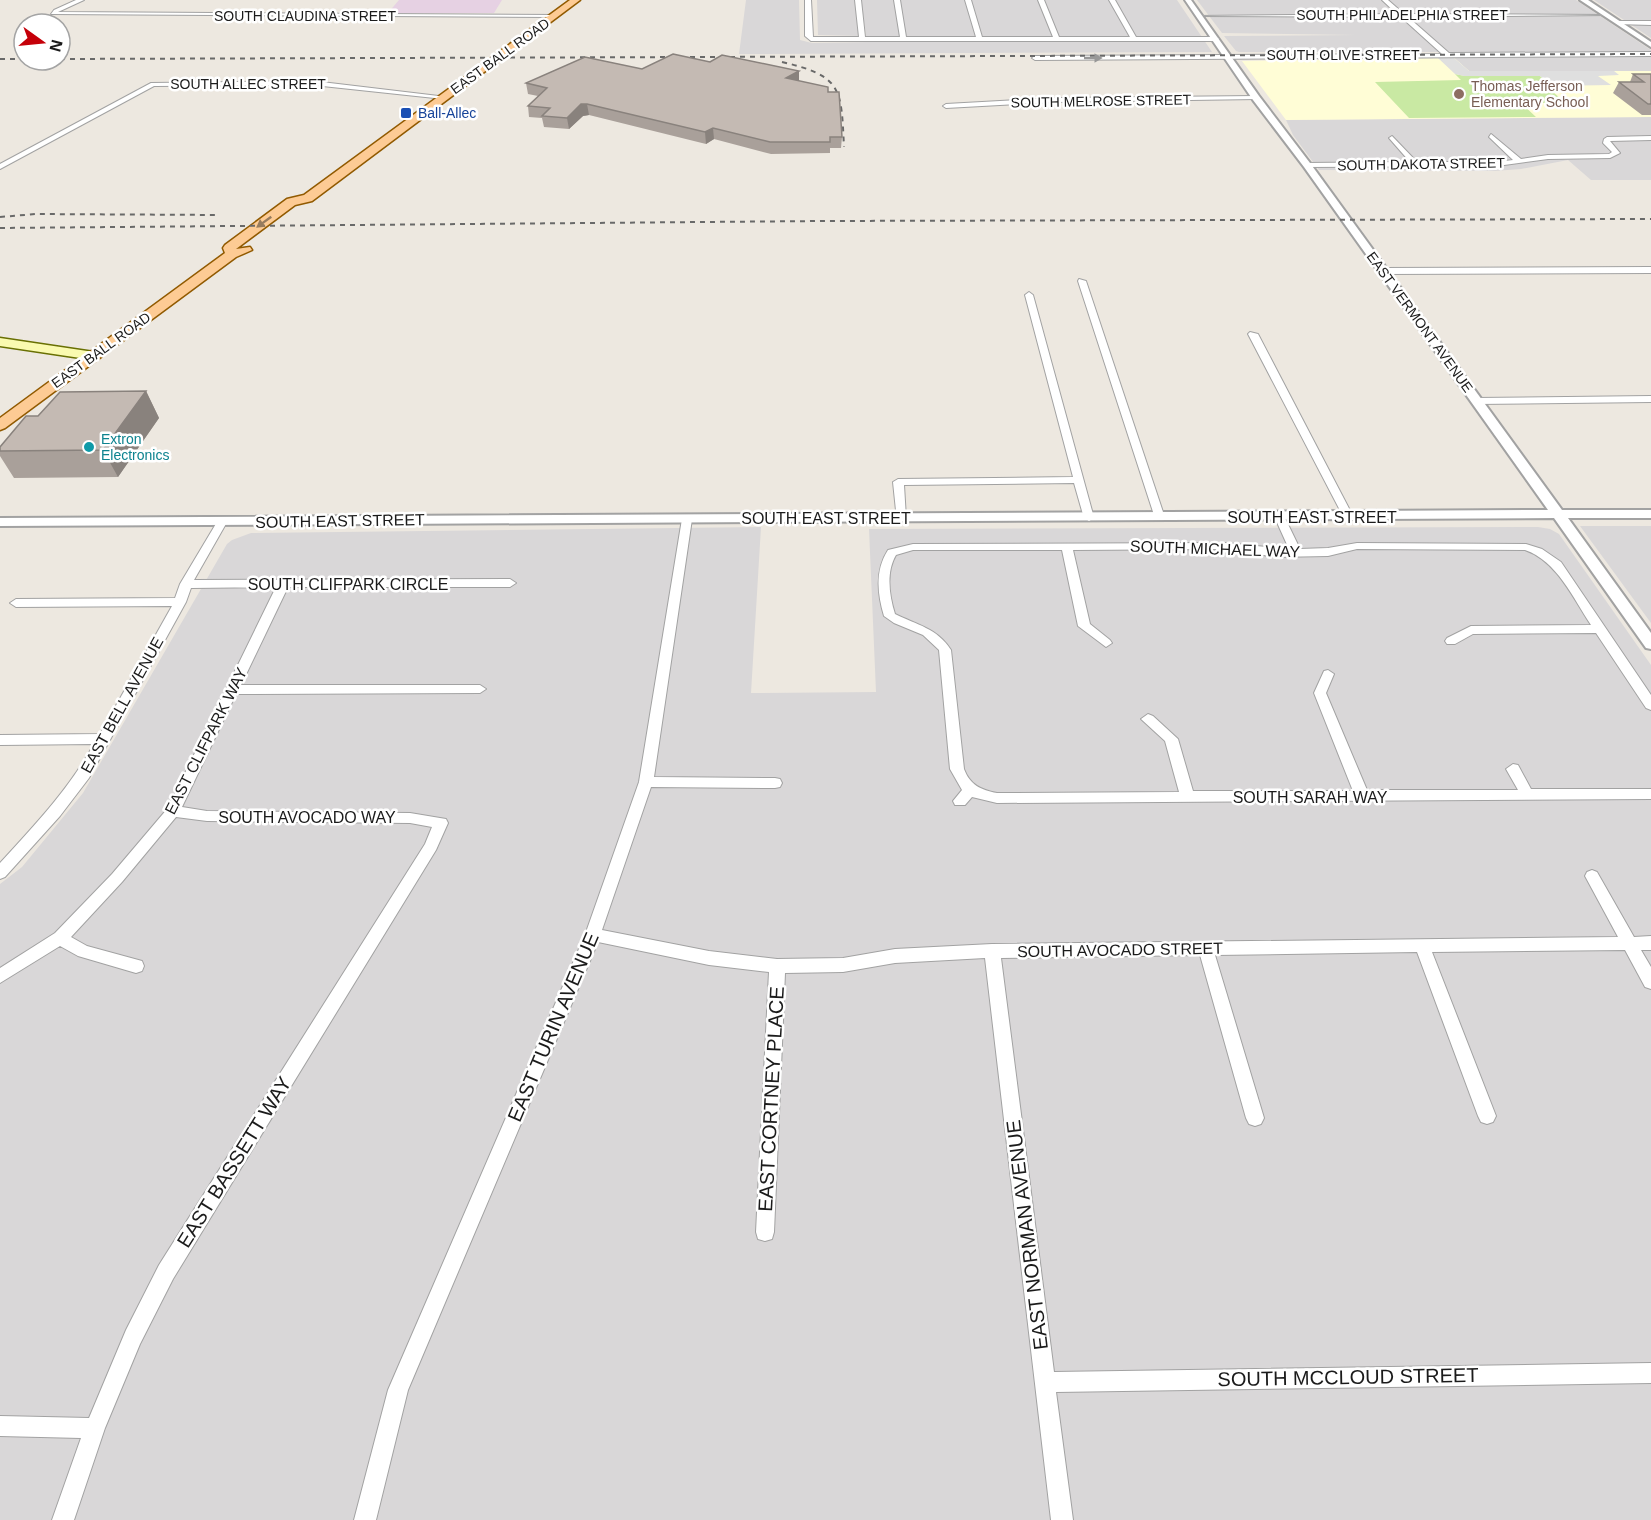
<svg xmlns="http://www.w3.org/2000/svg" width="1651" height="1520" viewBox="0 0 1651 1520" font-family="Arial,sans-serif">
  <rect width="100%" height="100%" fill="#ede8e0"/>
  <!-- residential -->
  <path fill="#d9d7d8" d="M746,0H799L800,40L812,43L867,42L861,0H1177L1212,52L739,54Z
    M817,0H856L860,36L818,35Z
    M1197,0H1576L1651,50V71H1469L1448,52H1239L1236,51L1224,36L1356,35L1222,33Z
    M1594,0H1651V38Z
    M1651,117V180H1591L1568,160L1521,169L1494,171L1319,170L1293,135L1286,120Z
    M1580,526H1651V623Z
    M761,527L751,693L876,692L869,529L1538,527L1550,529L1559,534L1651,665V1520H0V884L22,867L83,793L227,544L232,540L251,533Z"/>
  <!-- industrial -->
  <path fill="#e6d1e3" d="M399,0H502L494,13H388Z"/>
  <!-- education -->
  <path fill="#fffdd6" d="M1454,58L1469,71H1651V117L1286,120L1242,61Z"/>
  <!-- grass -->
  <path fill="#c9e9a3" d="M1455,74L1465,76H1540L1558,91L1554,93L1566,103H1521L1536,117L1409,118L1375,82L1461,80Z"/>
  <!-- parking -->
  <path fill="#dfdfdf" d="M1438,58H1454L1469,71H1614L1619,75L1598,76L1611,85L1552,86L1540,76H1464L1455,74Z"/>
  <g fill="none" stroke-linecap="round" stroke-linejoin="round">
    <defs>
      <path id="minor" d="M76,0H84L58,12L558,15L555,17L51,14L54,10Z
        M805,0H811L813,37H859L855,0H861L865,37H900L894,0H900L906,37H976L965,0H971L982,37H1053L1038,0H1044L1059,37H1130L1109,0H1115L1136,37H1216L1219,39L1216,41H811L805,36Z
        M1382,0H1388L1404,14L1608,15L1408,17L1449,53L1651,52V56L1035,60L1032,58L1035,56L1442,54L1401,17L1197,16L1397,14Z
        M1618,21H1651V25L1616,24Z
        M313,81L447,97L444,99L313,85L154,86L0,169V164L151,83Z
        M1256,96L1258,99L1055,102L946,108L943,106L946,104L1055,98Z
        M1491,134L1521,159L1548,155L1609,154L1612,152L1603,143L1604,139L1607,137L1651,136V140L1610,141L1620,153L1610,158L1548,159L1497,166L1307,167L1303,165L1307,163L1410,162L1389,138L1392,136L1417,162H1497L1513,160L1489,137Z
        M1651,267V273L1383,274L1379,271L1383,268Z
        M1079,279L1086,281L1165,518L1164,520H1156L1155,518L1078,281Z
        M1029,292L1033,295L1094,518L1089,521L1084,518L1074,483L904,485L906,518L905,520H897L893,482L898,479L1073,477L1025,295Z
        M1250,332L1258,334L1354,518L1353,520H1345L1344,518L1248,334Z
        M1651,396V402L1476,404L1471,401L1476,398Z
        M1280,515L1285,518L1300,549L1328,548L1357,543L1526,544L1542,549L1561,562L1651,695V710L1646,708L1596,633L1473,634L1455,644H1447L1445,641L1447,638L1471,626L1591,625C1573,598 1557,561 1525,550L1357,549L1328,556L1276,557L1225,549L1073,550L1090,624L1110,640L1112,643L1106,647L1078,626L1062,550H913L896,555C886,572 889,595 895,614C917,625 937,628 951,650L964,769C970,785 981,790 997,793L1179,792L1165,741L1141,719L1148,714L1153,716L1178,739L1193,791H1353L1314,693L1324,671L1328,670L1334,674L1326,693L1367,790H1518L1506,769L1513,764L1518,765L1531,789H1651V799L997,803L972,797L965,805H955L953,801L962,790L950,769L939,650L923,635L894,623L884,616C877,593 875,570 888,550L913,544L1225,543L1289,549L1275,518Z
        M687,516L692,519L654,777L775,778L780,779L782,783L780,787L775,788L651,787L602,930L709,951L777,959L843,958L895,949L992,944L1618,937L1585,876L1587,872L1592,870L1597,872L1634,937L1651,936V950H1641L1651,967V989L1645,987L1625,950L1432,952L1496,1116L1493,1122L1487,1124L1481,1122L1478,1116L1417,952L1215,955L1264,1118L1261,1124L1255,1126L1249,1124L1246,1118L1200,955L1001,958L1054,1372L1651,1363V1383L1056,1392L1073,1520H1051L985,958L895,963L843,972L785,973L774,1232L772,1239L765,1241L758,1239L756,1232L769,972L709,965L598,942L408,1390L376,1520H354L388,1390L585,935L639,782L682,519Z
        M222,519L227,522L194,580L510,579L516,583L510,587H288L241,685H480L486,689L480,693L236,694L182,807L207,811L410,813L446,819L448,823L436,850L173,1279L140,1344L105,1428L74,1520H52L81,1438L0,1436V1416L89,1418L126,1330L159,1265L425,844L432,827L410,823L207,821L176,817L122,882L71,937L87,946L142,961L144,966L142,971L136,973L78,956L60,946L0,983V968L55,933L112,874L168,808L276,587L191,588L186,602L89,778L60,816L5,877L0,879V863C35,825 69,789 94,744L0,745V735L100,734L172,606L16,607L10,603L16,599L175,598L180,584L217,522Z"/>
      <path id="tertiary" d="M1185,0H1191L1259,96L1310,163L1562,510H1651V518H1568L1651,633V649L1646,648L1554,518L0,526V518L1548,510L1304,167L1253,100Z
        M1580,0H1588L1651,42V47Z"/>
      <path id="secondary" d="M0,338L94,352L100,356L94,360L0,346Z"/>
      <path id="primary" d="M570,0H580L312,201L295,205L236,249L250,247L252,250L236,257L5,428L0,430V418L225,253L223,248L225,245L287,199L304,195Z"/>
    </defs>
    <!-- minor casing -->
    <use href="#minor" stroke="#a2a2a2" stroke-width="2"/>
    <!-- tertiary casing -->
    <use href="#tertiary" stroke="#a2a2a2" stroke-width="4"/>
    <!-- secondary casing -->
    <use href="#secondary" stroke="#697003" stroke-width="3"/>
    <!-- primary casing -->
    <use href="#primary" stroke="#915a00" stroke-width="3"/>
    <!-- minor -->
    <use href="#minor" fill="#fff" fill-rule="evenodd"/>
    <!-- tertiary -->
    <use href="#tertiary" fill="#fff" fill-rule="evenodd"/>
    <!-- secondary -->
    <use href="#secondary" fill="#fafab0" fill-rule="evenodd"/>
    <!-- primary -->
    <use href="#primary" fill="#fdcb94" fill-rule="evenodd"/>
    <!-- rail -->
    <path stroke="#696969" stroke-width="2" stroke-dasharray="5 5" stroke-linecap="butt" d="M0,59H24
      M60,59L1651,54
      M782,62C843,76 841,89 844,147
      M0,217L36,214L219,215
      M0,228L821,221L1651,219"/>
  </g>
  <!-- wall -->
  <path fill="#a9a09a" d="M710,62L799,71V81L828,92L842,137L841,148H830V153L771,154L714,139L706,144L589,115L583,116L569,129L544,127L542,118L529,117L528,106L538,96L528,94L526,83Z
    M1633,74H1651V115H1642L1613,93L1619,82H1630Z
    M146,391L159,418L118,477L14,478L0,456V447L38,416Z"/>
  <!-- shaded-wall -->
  <path fill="#89827d" d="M799,71V82L786,78Z
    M581,104H587L589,115L583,116L569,129L567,118Z
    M713,128L714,139L706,144L705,132Z
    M146,391L159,418L118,477L103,450Z"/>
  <!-- building -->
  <path fill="#c4bab3" stroke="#89827d" stroke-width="1.5" d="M673,54L710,62L722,55L799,71L786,78L828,87V92H839L842,137H830V142H770L713,128L705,132L587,104H581L567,118L542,116L550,108L528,106L547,88L526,83L585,57L642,69Z
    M1633,74H1651V104H1648L1619,82H1644Z
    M146,391L103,450L0,451V447L26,416H38L60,392Z"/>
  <!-- one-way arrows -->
  <defs><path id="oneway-solid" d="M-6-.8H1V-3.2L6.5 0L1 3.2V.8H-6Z" transform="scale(1.5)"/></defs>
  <use fill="#989898" href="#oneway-solid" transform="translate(1093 58)"/>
  <use fill="#977c5e" href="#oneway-solid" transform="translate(264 222) rotate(144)"/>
  <!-- markers -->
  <circle fill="#8d6e63" stroke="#fff" stroke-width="2" cx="1459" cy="94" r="6"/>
  <rect fill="#1a4fb4" stroke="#fff" stroke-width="2" x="400" y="107" width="12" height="12" rx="3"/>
  <circle fill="#0f9aa8" stroke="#fff" stroke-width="2" cx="89" cy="447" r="6"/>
  <g text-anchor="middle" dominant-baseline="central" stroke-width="5" stroke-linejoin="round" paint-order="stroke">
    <!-- far-street labels -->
    <g font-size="14" fill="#1b1b1b" stroke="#fff">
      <text x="1402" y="15">SOUTH PHILADELPHIA STREET</text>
      <text x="305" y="16">SOUTH CLAUDINA STREET</text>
      <text x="1343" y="55">SOUTH OLIVE STREET</text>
      <text transform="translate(500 56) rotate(-36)">EAST BALL ROAD</text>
      <text x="248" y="84">SOUTH ALLEC STREET</text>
      <text transform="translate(1101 101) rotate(-1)">SOUTH MELROSE STREET</text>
      <text transform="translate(1421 164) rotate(-1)">SOUTH DAKOTA STREET</text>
      <text transform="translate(1420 322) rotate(54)">EAST VERMONT AVENUE</text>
      <text transform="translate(101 350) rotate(-36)">EAST BALL ROAD</text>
    </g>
    <!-- far-education labels -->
    <g font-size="14" fill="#785e54" stroke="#fff" text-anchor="start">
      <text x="1471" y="86">Thomas Jefferson<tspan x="1471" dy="16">Elementary School</tspan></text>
    </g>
    <!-- far-transit labels -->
    <g font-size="14" fill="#164399" stroke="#fff" text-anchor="start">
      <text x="418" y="113">Ball-Allec</text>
    </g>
    <!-- far-culture labels -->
    <g font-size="14" fill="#0d838f" stroke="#fff" text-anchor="start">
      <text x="101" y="439">Extron<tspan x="101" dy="16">Electronics</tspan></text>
    </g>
    <!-- street labels -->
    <g font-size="16" fill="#1b1b1b" stroke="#fff">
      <text x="1312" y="517">SOUTH EAST STREET</text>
      <text x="826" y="518">SOUTH EAST STREET</text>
      <text transform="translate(340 521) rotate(-1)">SOUTH EAST STREET</text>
      <text transform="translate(1215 549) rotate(2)">SOUTH MICHAEL WAY</text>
      <text x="348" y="584">SOUTH CLIFPARK CIRCLE</text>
      <text transform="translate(122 705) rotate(-61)">EAST BELL AVENUE</text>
      <text transform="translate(206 741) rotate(-63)">EAST CLIFPARK WAY</text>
      <text x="1310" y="797">SOUTH SARAH WAY</text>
      <text x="307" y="817">SOUTH AVOCADO WAY</text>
      <text transform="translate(1120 950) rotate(-1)">SOUTH AVOCADO STREET</text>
    </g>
    <!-- near-street labels -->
    <g font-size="20" fill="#1b1b1b" stroke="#fff">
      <text transform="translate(553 1027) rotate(-67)">EAST TURIN AVENUE</text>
      <text transform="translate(771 1099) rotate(-87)">EAST CORTNEY PLACE</text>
      <text transform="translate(234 1162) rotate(-58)">EAST BASSETT WAY</text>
      <text transform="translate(1027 1235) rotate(-97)">EAST NORMAN AVENUE</text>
      <text transform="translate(1348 1377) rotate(-1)">SOUTH MCCLOUD STREET</text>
    </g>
  </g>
  <!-- north arrow -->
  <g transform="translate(42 42) rotate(105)"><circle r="28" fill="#ffffff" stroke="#a4a4a4" stroke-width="1.5"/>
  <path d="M0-4.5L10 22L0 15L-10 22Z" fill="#c50009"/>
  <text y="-9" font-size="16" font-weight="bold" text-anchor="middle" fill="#1b1b1b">N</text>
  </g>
</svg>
